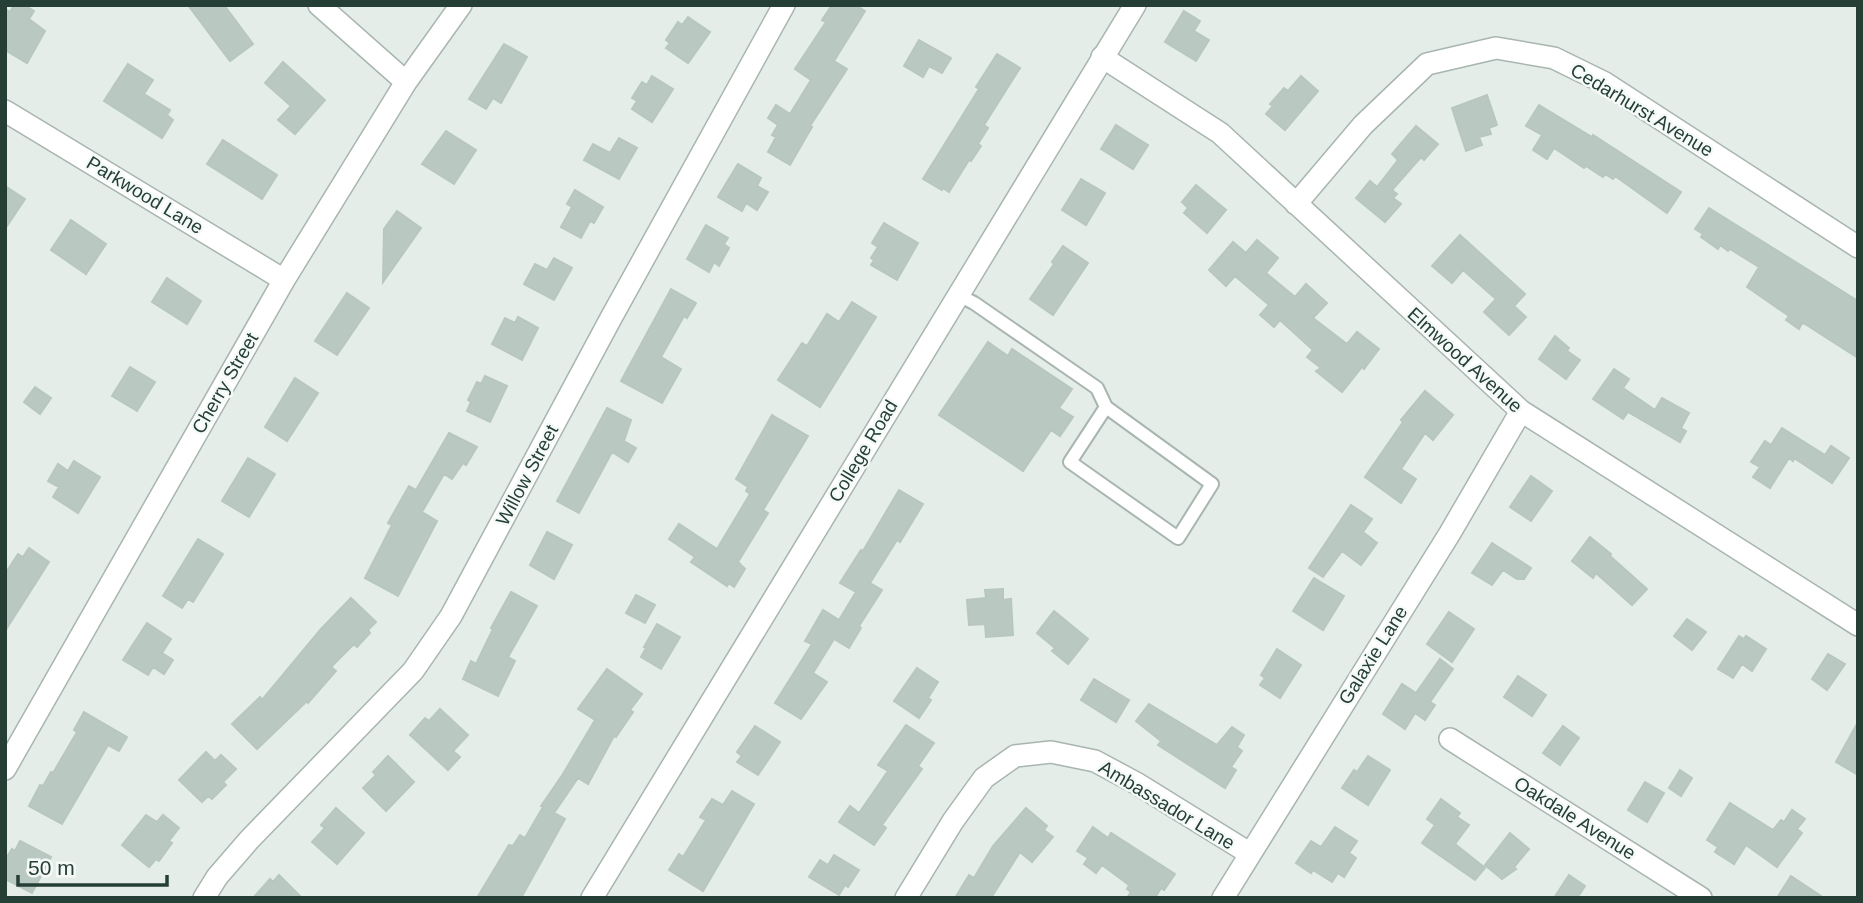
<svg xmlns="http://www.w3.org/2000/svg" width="1863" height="903" viewBox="0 0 1863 903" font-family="Helvetica,sans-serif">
  <rect width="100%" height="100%" fill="#e5ede9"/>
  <!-- building -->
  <path fill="#bac8c2" stroke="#b7c7c0" stroke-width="2" d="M14,5H24L34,11L29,19L45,31L27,63L5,50V9L10,12Z
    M188,5H224L253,44L230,61Z
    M832,5H855L865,11L834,61L847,69L810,126L812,127L790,165L768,152L776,137L772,135L778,125L768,118L776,105L790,114L811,80L795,69L826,22L822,20Z
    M1184,11L1200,21L1194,31L1209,40L1196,61L1165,42Z
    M688,17L710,32L688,63L666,48L670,43L666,40L678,22L682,25Z
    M919,40L951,58L942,73L929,66L923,77L904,66Z
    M504,44L527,57L501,103L493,98L486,109L469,99Z
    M997,54L1020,68L984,125L988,128L978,144L981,146L971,161L969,160L949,192L943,188L942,190L923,179L979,89L976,87Z
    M283,62L325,100L295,134L278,120L291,106L265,83Z
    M128,64L153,80L144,94L170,110L167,115L173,120L162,138L104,101Z
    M652,76L673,89L652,122L632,109L637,101L632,98L642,82L647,85Z
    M1301,76L1318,91L1285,130L1266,114L1273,106L1270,104L1284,88L1288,91Z
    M1487,95L1497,125L1489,128L1491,134L1479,137L1482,145L1466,151L1452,108Z
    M1539,105L1592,137L1593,135L1681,192L1667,213L1615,176L1613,179L1605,174L1603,177L1586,166L1584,168L1554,148L1547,159L1533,150L1542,135L1526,126Z
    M1116,125L1148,145L1133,169L1101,149Z
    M1416,126L1438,144L1424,160L1421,157L1392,190L1397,194L1393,198L1401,204L1385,222L1356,198L1370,181L1377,187L1398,160L1392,154Z
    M446,131L476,150L454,184L422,164Z
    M619,138L637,148L619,179L584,160L593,144L610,153Z
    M223,140L277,175L262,199L207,164Z
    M738,164L761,178L757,186L768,192L757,210L746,203L742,211L718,197Z
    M1081,179L1105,193L1086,225L1062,210Z
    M1196,185L1226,210L1207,233L1184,213L1188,208L1182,202Z
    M5,186L25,199L5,229Z
    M575,190L603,207L594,223L590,221L581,238L561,227L572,207L567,204Z
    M1709,208L1858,301V358L1805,324L1802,323L1799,329L1786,320L1789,316L1747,287L1759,267L1730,249L1728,251L1720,245L1718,249L1701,237L1703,234L1695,229Z
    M397,211L421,228L383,282L384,229Z
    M71,220L106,244L86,274L51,250Z
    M884,223L918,243L897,280L871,265L874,260L871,258L878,247L872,243Z
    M706,225L728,238L724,244L729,248L719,266L714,262L709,272L687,259Z
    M1460,235L1525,294L1514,306L1526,317L1509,335L1484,312L1496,299L1463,270L1452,283L1432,266Z
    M1257,240L1278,258L1266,273L1295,297L1306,284L1327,303L1313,318L1347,344L1357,332L1379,349L1364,369L1362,367L1342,392L1316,371L1321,368L1307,357L1313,350L1280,320L1274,327L1260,315L1269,305L1235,276L1226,286L1209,270L1233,242L1246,253Z
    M1063,246L1088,263L1053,315L1030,299L1054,264L1052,262Z
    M554,258L572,268L554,300L524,284L535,264L547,270Z
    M167,278L201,301L187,324L152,302Z
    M671,289L696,303L687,318L684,316L661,357L681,369L662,403L621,381Z
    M347,293L369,308L337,355L315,341Z
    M852,302L876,317L820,407L778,380L802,343L807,346L827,314L839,322Z
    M518,317L538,328L522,360L492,344L505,318L515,323Z
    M1555,336L1569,348L1567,351L1580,360L1566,379L1539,359Z
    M988,342L1008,356L1012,349L1072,389L1059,408L1073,417L1060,436L1051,430L1023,471L939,415Z
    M130,367L155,382L137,411L112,396Z
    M1614,369L1629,379L1623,388L1655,410L1662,398L1689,413L1681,428L1686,431L1680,442L1628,412L1623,419L1593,399Z
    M485,376L507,386L490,422L467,411L471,402L468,400L477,382L481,384Z
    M295,378L318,393L287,441L265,427Z
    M35,387L51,398L40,414L24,402Z
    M1425,391L1453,415L1433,440L1425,433L1401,469L1416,479L1401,503L1365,477L1403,422L1401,420Z
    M607,408L631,420L624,441L636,448L628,462L612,452L579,513L557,501Z
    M772,415L808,436L763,510L768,513L738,562L745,569L734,587L729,583L727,586L691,562L695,557L669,539L679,524L717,549L750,494L746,491L748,487L736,479Z
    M1782,428L1825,455L1831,446L1849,458L1832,483L1794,458L1793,461L1789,458L1770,488L1753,477L1760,467L1751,462L1765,441L1771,445Z
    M449,433L477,447L466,465L463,463L452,479L444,474L422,512L437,521L398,596L365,578L392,525L388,523L409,486L416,490Z
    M248,458L275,474L249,517L222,501Z
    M74,461L100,477L78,513L53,497L59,487L48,481L58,464L68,471Z
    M1531,476L1552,491L1531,521L1510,507Z
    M899,490L923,504L900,542L897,540L870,583L882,590L859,626L861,628L849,648L834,639L813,673L827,682L801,719L775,703L812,644L805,641L823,610L839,620L856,592L840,583L861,550L863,551Z
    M1351,505L1372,519L1363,532L1377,543L1361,565L1342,551L1323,577L1309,568Z
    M547,532L572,545L554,579L530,565Z
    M1590,537L1611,554L1610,556L1647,589L1632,605L1596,573L1593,578L1572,561Z
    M198,539L223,554L193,602L188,599L182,608L163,596Z
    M1492,543L1531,568L1524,579H1517L1503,570L1492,585L1472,573Z
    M29,548L49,562L5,631V574L18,554L23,557Z
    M1314,578L1344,596L1323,630L1293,611Z
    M1003,589V600L1011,599L1013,635L986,637L985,624L969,625L967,600L986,598L985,590Z
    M511,592L537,606L508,657L515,661L498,696L463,679L471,661L476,664L493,629L491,628Z
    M636,595L655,605L645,623L626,613Z
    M351,598L376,622L368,630L370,633L357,647L354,644L331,667L336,671L308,703L307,701L257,749L232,724L260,697L262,700L321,629Z
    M1054,611L1088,639L1068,664L1052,651L1055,648L1037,633Z
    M1449,612L1474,629L1452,662L1427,644Z
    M1687,619L1706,632L1692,650L1674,636Z
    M147,623L171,639L162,653L173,660L164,674L153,667L148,675L123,660Z
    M657,624L680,637L661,669L641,657L646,648L644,647Z
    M1739,636L1744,639L1746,636L1766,649L1752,671L1742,664L1733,678L1718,669Z
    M1277,649L1301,665L1280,698L1260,685L1265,678L1261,675Z
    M1828,654L1845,664L1827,690L1812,679Z
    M1440,659L1453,669L1430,702L1435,705L1425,720L1415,713L1405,729L1383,714L1402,684L1416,693Z
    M917,668L938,682L928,698L931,700L919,718L894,701Z
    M607,669L642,694L630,710L633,712L616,737L614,736L588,784L578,778L554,813L565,819L521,898H477L509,845L513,846L520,835L525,838L543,807L541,806L563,774L595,720L578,709Z
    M1518,676L1546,695L1532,716L1504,697Z
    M1094,679L1129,700L1116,722L1081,700Z
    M1149,704L1217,745L1232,727L1244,735L1237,747L1242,751L1231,767L1236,770L1225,788L1158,745L1161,741L1136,721Z
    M440,709L468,735L453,751L460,757L448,770L410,735L425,718L429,721Z
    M84,712L127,737L119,751L108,745L62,824L29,806L40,785L43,786L51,772L53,773L77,732L74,730Z
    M1858,722V775L1836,762Z
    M906,725L934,743L918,766L922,769L882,825L886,828L874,845L839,822L850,806L859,813L888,771L878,765Z
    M755,726L780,742L758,775L737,762L742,756L737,752Z
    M1563,726L1579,738L1560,765L1543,753Z
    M206,752L215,761L221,755L236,769L223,782L226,785L212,799L208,796L202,802L179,780Z
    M388,756L414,782L386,811L363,788L376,775L373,772Z
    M1368,756L1390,770L1368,805L1342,788L1354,770L1357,772Z
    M1680,770L1692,778L1681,796L1669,788Z
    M1645,782L1664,793L1647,822L1628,810Z
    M732,791L754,804L703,891L669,870L679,854L683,857L706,820L700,817L712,799L723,805Z
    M1441,799L1460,813L1457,817L1469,825L1455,844L1485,868L1475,880L1422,843L1435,825L1427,819Z
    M1730,803L1773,830L1781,820L1784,822L1792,810L1805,819L1797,829L1802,833L1777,867L1746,845L1734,864L1715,852L1718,847L1707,840Z
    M336,808L364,833L337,864L312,842L325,828L321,825Z
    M1026,808L1047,826L1044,830L1053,837L1032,862L1020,852L991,898H955L969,875L974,878L993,846Z
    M146,815L157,822L163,815L179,828L169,841L172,843L159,861L156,859L149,867L122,845Z
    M1093,827L1108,838L1111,833L1175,874L1164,890L1161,888L1155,898H1127L1131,892L1127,889L1129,885L1102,865L1096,873L1084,864L1088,858L1077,851Z
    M1335,827L1357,841L1349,853L1356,858L1344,877L1338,873L1332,882L1313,870L1311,873L1296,863L1311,841L1321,847Z
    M1510,833L1529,849L1514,867L1516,869L1502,879L1485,865Z
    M20,841L51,857L32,893L5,879V860L12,849L15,851Z
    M834,855L859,870L848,887L845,885L839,895L809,877L820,860L828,865Z
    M279,875L302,898H253L270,879L273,882Z
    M1569,875L1585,886L1577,898H1554Z
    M1791,876L1824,898H1777Z"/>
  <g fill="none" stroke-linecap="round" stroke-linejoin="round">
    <defs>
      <path id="service" d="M958,295L974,303L1097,388L1106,407L1070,462L1178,538L1212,484L1106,407"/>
      <path id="minor" d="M319,5L406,82
        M1102,57L1220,133L1521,411L1858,625
        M5,111L284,280
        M1296,204L1363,125L1427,64L1496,48L1554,58L1605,83L1858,247
        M1450,739L1701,898
        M5,769L284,280L406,82L461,5
        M204,898L217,877L249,840L413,671L451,616L611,318L784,5
        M906,898L953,821L984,778L1015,756L1051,752L1095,761L1136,783L1249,853
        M1223,898L1450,533L1521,411"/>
      <path id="tertiary" d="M592,898L1135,5"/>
    </defs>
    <!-- service casing -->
    <use href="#service" stroke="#a8b5b0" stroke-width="16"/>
    <!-- minor casing -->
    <use href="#minor" stroke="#a8b5b0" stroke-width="24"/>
    <!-- tertiary casing -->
    <use href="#tertiary" stroke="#a8b5b0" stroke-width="24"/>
    <!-- service -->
    <use href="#service" stroke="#fff" stroke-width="12"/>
    <!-- minor -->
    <use href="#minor" stroke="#fff" stroke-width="21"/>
    <!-- tertiary -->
    <use href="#tertiary" stroke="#fff" stroke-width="21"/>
  </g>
  <g text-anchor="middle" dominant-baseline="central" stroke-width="5" stroke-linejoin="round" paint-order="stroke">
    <!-- street labels -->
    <g font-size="19" fill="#253f37" stroke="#f5faf8">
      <text transform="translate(1642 110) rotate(31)">Cedarhurst Avenue</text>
      <text transform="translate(145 195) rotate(31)">Parkwood Lane</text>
      <text transform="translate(1465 360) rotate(42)">Elmwood Avenue</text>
      <text transform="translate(225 383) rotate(-60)">Cherry Street</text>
      <text transform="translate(863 451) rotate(-59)">College Road</text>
      <text transform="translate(527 475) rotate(-62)">Willow Street</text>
      <text transform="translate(1373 655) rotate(-58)">Galaxie Lane</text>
      <text transform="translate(1167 805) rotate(31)">Ambassador Lane</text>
      <text transform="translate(1575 818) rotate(32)">Oakdale Avenue</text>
    </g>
  </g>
  <!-- border -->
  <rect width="1863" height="903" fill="none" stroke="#253f37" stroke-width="14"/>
  <!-- scale -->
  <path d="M18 875v10h149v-10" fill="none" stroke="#253f37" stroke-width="3.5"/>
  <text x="28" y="875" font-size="21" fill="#253f37" stroke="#f5faf8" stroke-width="5" paint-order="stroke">50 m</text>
</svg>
